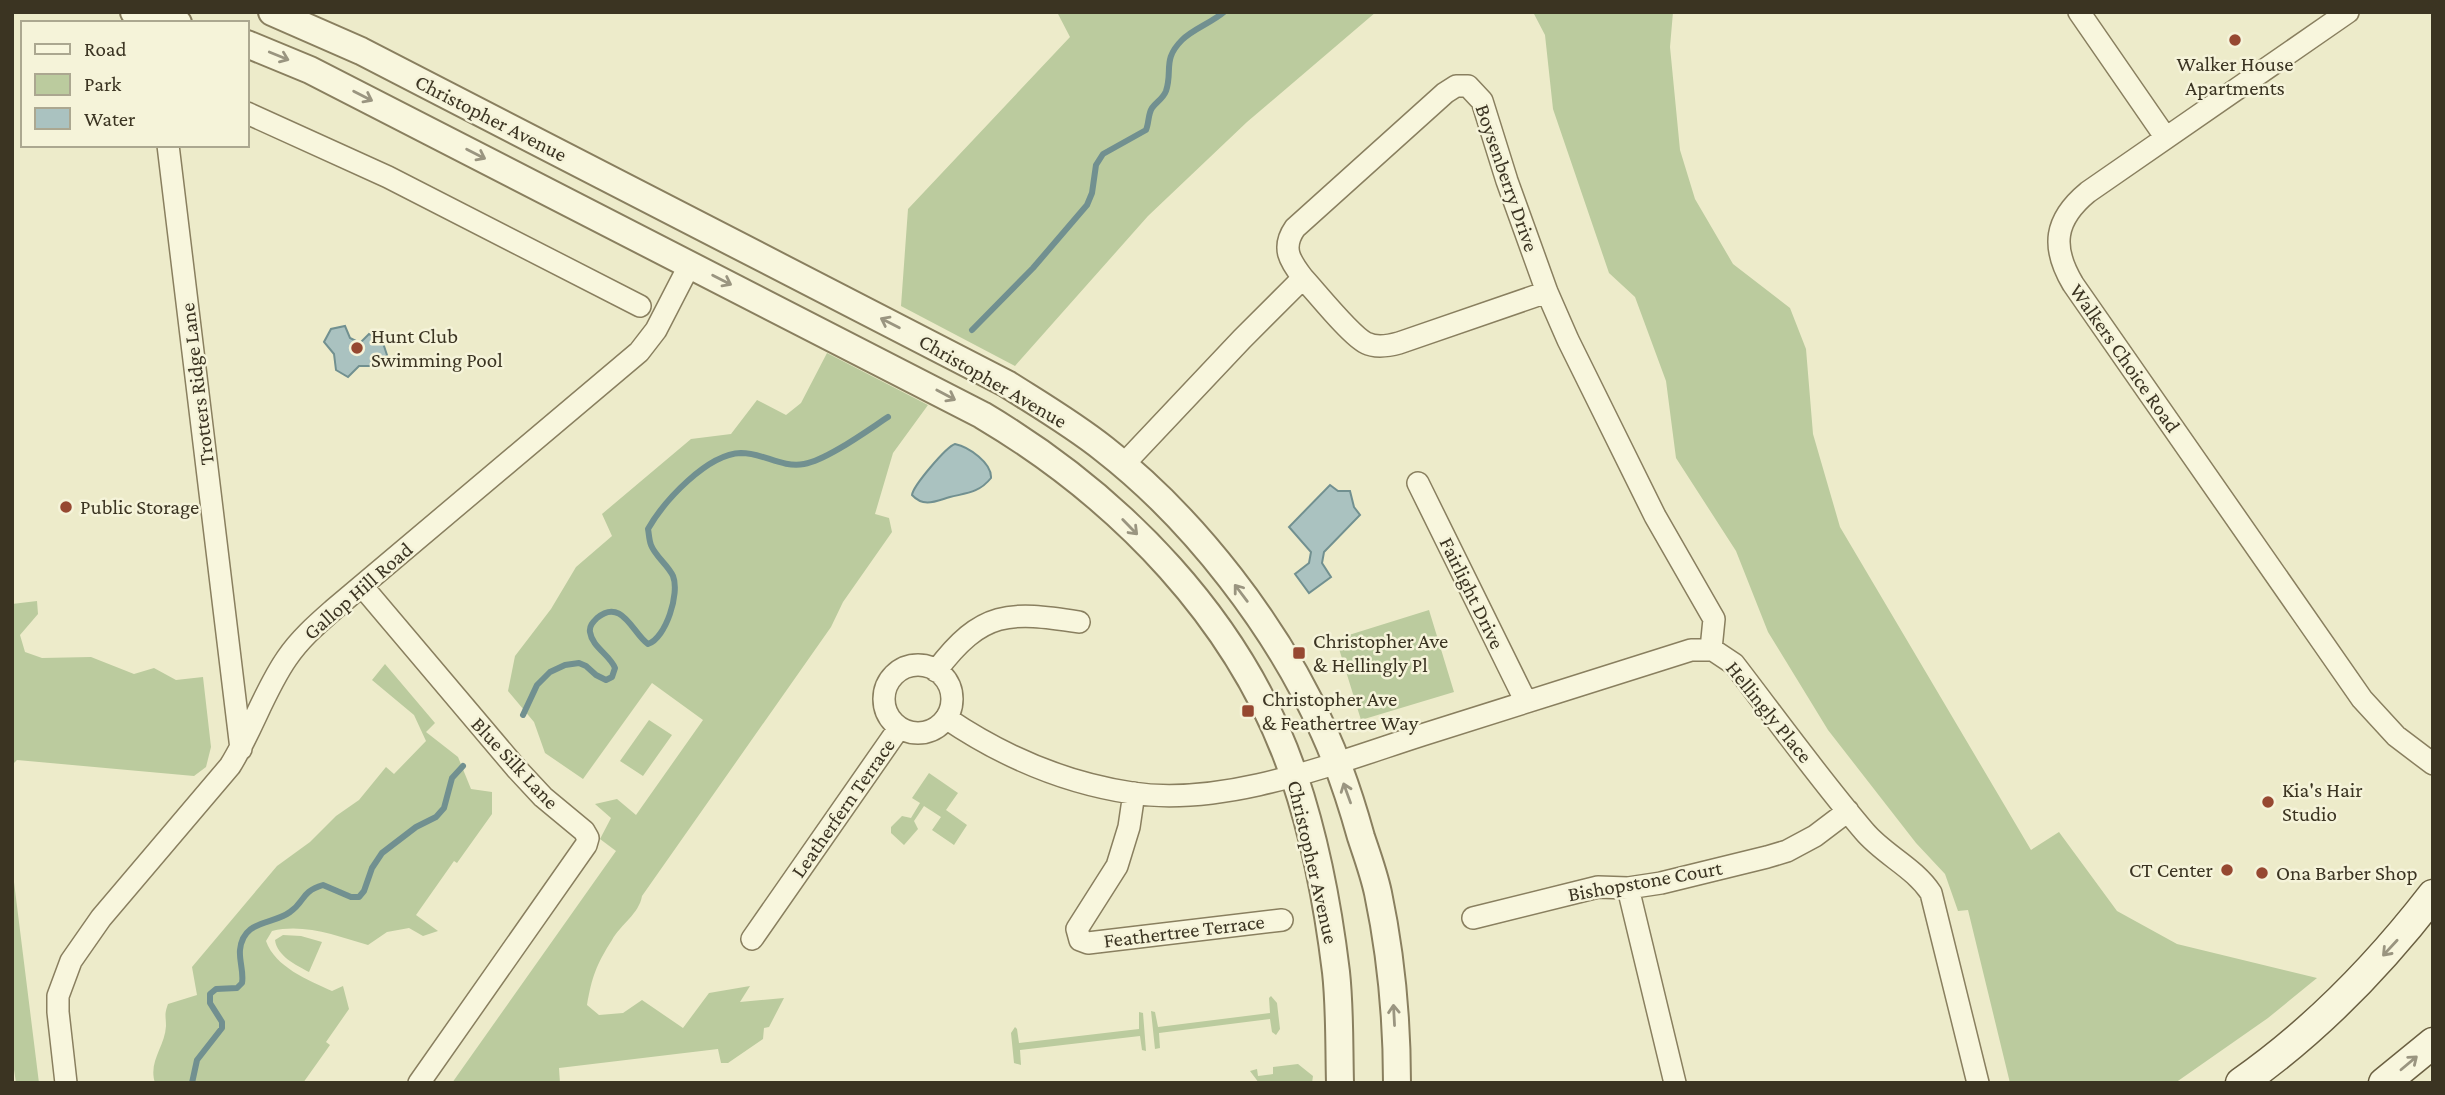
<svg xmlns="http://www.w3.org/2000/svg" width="2445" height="1095" viewBox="0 0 2445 1095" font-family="'Crimson Pro',serif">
  <rect width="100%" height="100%" fill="#edebca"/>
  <!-- green -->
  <path fill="#bbcb9e" d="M1057,12H1376L1247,122L1148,216L1015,366L901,306L908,209L1070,37Z
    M1533,12H1673L1670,47L1680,150L1695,199L1733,264L1790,308L1806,349L1813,434L1840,527L2031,850L2059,832L2117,911L2177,944L2317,978L2268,1018L2175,1083H2010L1968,910L1958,911L1945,874L1916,843L1828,730L1768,632L1736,551L1676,458L1666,381L1635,297L1609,273L1553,109L1545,35Z
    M827,353L928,405L893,453L875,514L889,518L892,532L843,602L831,627L642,896C639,914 621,924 612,940C596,965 592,977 587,1005L599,1015L623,1013L642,1000L683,1028L709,993L750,986L740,1002L784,998L769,1027L764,1028L763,1039L728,1063H721L718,1049L559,1068L560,1083H452L616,851L600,839L611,818L595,804L617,799L636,815L703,720L652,683L583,779L545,753L534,722L508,691L515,656L551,609L576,567L612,536L602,514L691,439L731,434L757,400L786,415L801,403Z
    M37,601L38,614L20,635L25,652L42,658L91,657L134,674L154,668L176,680L203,677L211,747L206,767L194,776L17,760L12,765V604Z
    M1429,610L1454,692L1361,720L1336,639Z
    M385,664L435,723L426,732L458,757L471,789L492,792V814L457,863L454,861L416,915L438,931L423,936L409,928L387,932L368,945C337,936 304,923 272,931L266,941C275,967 308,980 332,991L343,986L349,1009L326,1042L330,1045L303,1083H155C148,1061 165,1047 166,1026C166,1016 164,1015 168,1004L197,995L192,967L277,866L310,842L336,816L359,800L386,767L394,774L426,741L414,715L372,680Z
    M649,720L672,735L643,776L620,761Z
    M929,773L958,793L946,810L967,825L954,845L932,830L941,817L924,806L914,821L918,829L904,845L891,833V827L902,816L911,818L920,803L912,798Z
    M12,866L39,1083H16L12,1056Z
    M283,935L301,936L322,942L309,972C296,965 277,956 275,940Z
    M1271,996L1277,1003L1280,1029L1276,1035L1272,1032L1270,1019L1159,1033L1160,1048L1155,1049L1151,1011L1155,1012L1158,1027L1270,1013L1269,998Z
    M1139,1012L1143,1013L1146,1051L1142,1050L1140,1036L1020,1050L1021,1065L1014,1063L1011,1033L1015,1027L1017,1029L1019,1043L1139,1029Z
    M1298,1064L1313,1076L1312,1083H1259L1250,1071L1257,1069L1258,1076L1273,1074V1067Z"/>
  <!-- water -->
  <path fill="#aac2c0" stroke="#719090" stroke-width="2" d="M345,326L350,338L360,343L369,334L382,340L387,355L380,366H359L348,377L336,370L334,354L324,342L331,329Z
    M955,444C969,447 992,463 991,478C979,493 966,493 950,497C936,501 924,508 912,495C913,486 946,447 955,444Z
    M1330,485L1338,491H1350L1354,507L1360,515L1324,552L1322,563L1331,577L1309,593L1295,574L1309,563L1311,552L1289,527Z"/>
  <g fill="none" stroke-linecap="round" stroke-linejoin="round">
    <!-- stream -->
    <path stroke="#719090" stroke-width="6" d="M972,330L1033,268L1087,205L1092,193L1096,165L1103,154L1146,130C1149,123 1148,114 1152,108C1156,102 1163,99 1166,91C1173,70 1162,60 1182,40C1193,29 1211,23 1224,12
      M523,715L537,685L550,672L565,665L579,663L586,666L596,675L606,680L612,677L615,668C610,655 592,647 590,632C589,626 593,622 597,618C622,597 633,634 648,644C666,638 680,593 673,576C668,565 655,556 651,545C649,540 649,534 648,529C664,501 707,454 741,453C764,453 781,468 804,464C827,460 868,430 888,417
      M192,1083L197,1060L222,1028V1022L210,1003V994L216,989L237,988L242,983C244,972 239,961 240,950C243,919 273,925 290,912C306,901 300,892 323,885L351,897H359L364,891L372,868L382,853L416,827L436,817L444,808L452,778L463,766"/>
    <defs>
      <path id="minor" d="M2079,12L2166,138
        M2348,12L2088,192C2054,220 2051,247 2073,284L2362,699L2396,736L2433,764
        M247,113L388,177L640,306
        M168,145L241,749
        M1303,278C1316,292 1351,336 1366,343C1376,348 1388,346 1399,343L1547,292
        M1123,465L1242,339L1303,278C1290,261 1281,248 1295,228L1445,93L1456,86H1468L1482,101L1507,181L1547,292L1568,340L1655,516L1714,619L1711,649
        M1418,483L1526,702
        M362,586L516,768L543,797L584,831L588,838L586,845L419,1083
        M884 699a34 34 0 1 1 68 0a34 34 0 1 1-68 0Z
        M936,671C982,610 1009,611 1079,622
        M946,718C1002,756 1065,783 1132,793C1225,807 1335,763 1422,735C1512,707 1601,678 1691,650H1713L1734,664C1777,720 1818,777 1864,831C1884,855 1914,867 1931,893L1978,1083
        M1134,793L1129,827L1117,866L1077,929L1080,940L1088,943L1282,920
        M1628,888L1675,1083
        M1473,918L1598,887L1628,888L1661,883L1767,857L1787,851L1815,836L1848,811
        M752,939L899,728
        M66,1083L58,1012V996L71,961L101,918L230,766C252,731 264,691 287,658C300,639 316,625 333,610L639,352L656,330L690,264"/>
      <path id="tertiary" d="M134,12L178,23
        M272,12L361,51L1007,384C1040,405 1074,425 1104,449C1194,519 1278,628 1324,732C1339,765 1351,801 1361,837C1367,855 1374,874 1378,893C1391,955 1397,1019 1397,1083
        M247,44L310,70L982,415C1120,497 1242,621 1294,776C1315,838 1328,906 1336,972C1340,1008 1339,1046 1340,1083"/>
      <path id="secondary" d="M2241,1083C2315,1031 2378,966 2433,895
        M2384,1083L2433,1043"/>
    </defs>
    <!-- minor casing -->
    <use href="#minor" stroke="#897f5f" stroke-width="24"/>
    <!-- tertiary casing -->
    <use href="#tertiary" stroke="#897f5f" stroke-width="30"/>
    <!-- secondary casing -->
    <use href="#secondary" stroke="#6b6042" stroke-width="33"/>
    <!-- minor -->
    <use href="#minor" stroke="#f8f6dd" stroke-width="21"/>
    <!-- tertiary -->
    <use href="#tertiary" stroke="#f8f6dd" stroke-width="26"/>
    <!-- secondary -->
    <use href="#secondary" stroke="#f8f6dd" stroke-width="30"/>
  </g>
  <!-- one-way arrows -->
  <defs><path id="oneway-shaft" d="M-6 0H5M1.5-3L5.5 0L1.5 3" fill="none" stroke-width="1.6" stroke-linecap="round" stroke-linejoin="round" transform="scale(1.75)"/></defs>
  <g stroke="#9a9580">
    <use href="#oneway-shaft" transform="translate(279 56) rotate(22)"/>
    <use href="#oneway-shaft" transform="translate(363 96) rotate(27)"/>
    <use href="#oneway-shaft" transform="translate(476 154) rotate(27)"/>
    <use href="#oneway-shaft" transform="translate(722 280) rotate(27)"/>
    <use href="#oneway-shaft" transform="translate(890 323) rotate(-153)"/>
    <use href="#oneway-shaft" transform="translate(946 395) rotate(28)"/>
    <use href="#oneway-shaft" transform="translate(1130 527) rotate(46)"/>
    <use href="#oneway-shaft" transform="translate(1241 593) rotate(-127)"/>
    <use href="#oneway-shaft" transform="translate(1347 793) rotate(-110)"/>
    <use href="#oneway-shaft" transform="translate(2390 948) rotate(133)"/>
    <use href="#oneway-shaft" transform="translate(1394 1015) rotate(-93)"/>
    <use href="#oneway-shaft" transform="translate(2409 1063) rotate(-40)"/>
  </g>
  <!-- markers -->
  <g fill="#964831" stroke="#f5f3d9" stroke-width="2.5">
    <circle cx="2235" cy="40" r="7"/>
    <circle cx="357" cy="348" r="7"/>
    <circle cx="66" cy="507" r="7"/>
    <rect x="1292" y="646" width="14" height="14" rx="3.5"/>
    <rect x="1241" y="704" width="14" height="14" rx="3.5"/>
    <circle cx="2268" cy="802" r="7"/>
    <circle cx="2227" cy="870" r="7"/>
    <circle cx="2262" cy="873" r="7"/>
  </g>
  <g text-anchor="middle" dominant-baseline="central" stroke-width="5" stroke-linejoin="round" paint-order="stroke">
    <!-- poi labels -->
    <g font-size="21" fill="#3b3422" stroke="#f5f3d9" text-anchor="start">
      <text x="2235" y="64" text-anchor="middle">Walker House<tspan x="2235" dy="24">Apartments</tspan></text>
      <text x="371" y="336">Hunt Club<tspan x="371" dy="24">Swimming Pool</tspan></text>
      <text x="80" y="507">Public Storage</text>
      <text x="1313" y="641">Christopher Ave<tspan x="1313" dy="24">&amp; Hellingly Pl</tspan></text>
      <text x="1262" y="699">Christopher Ave<tspan x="1262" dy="24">&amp; Feathertree Way</tspan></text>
      <text x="2282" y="790">Kia's Hair<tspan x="2282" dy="24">Studio</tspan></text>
      <text x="2213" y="870" text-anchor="end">CT Center</text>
      <text x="2276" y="873">Ona Barber Shop</text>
    </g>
    <!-- street labels -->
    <g font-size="21" fill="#3b3422" stroke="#f5f3d9">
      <text transform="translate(491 118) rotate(27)">Christopher Avenue</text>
      <text transform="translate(1507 178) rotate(71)">Boysenberry Drive</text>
      <text transform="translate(2125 358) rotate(55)">Walkers Choice Road</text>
      <text transform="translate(993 381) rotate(30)">Christopher Avenue</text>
      <text transform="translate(197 384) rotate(-97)">Trotters Ridge Lane</text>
      <text transform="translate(358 591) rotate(-41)">Gallop Hill Road</text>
      <text transform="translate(1472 593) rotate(64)">Fairlight Drive</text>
      <text transform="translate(1769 712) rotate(51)">Hellingly Place</text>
      <text transform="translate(515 763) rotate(47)">Blue Silk Lane</text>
      <text transform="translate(843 808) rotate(-55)">Leatherfern Terrace</text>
      <text transform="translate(1313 862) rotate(77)">Christopher Avenue</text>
      <text transform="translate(1645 881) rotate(-10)">Bishopstone Court</text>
      <text transform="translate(1184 931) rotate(-7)">Feathertree Terrace</text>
    </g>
  </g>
  <!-- border -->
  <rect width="2445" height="1095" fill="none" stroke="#3b3422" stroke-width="28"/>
  <!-- legend -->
  <rect x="21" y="21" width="228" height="126" fill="#f5f3d9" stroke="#aba790" stroke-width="2"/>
  <rect x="35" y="44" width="35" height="10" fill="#f8f6dd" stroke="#aba790" stroke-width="2"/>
  <text x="84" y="56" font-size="21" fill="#3b3422">Road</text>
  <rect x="35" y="74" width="35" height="21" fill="#bbcb9e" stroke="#aba790" stroke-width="2"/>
  <text x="84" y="91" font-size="21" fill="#3b3422">Park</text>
  <rect x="35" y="108" width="35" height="21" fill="#aac2c0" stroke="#aba790" stroke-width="2"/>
  <text x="84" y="126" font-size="21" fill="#3b3422">Water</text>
</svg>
